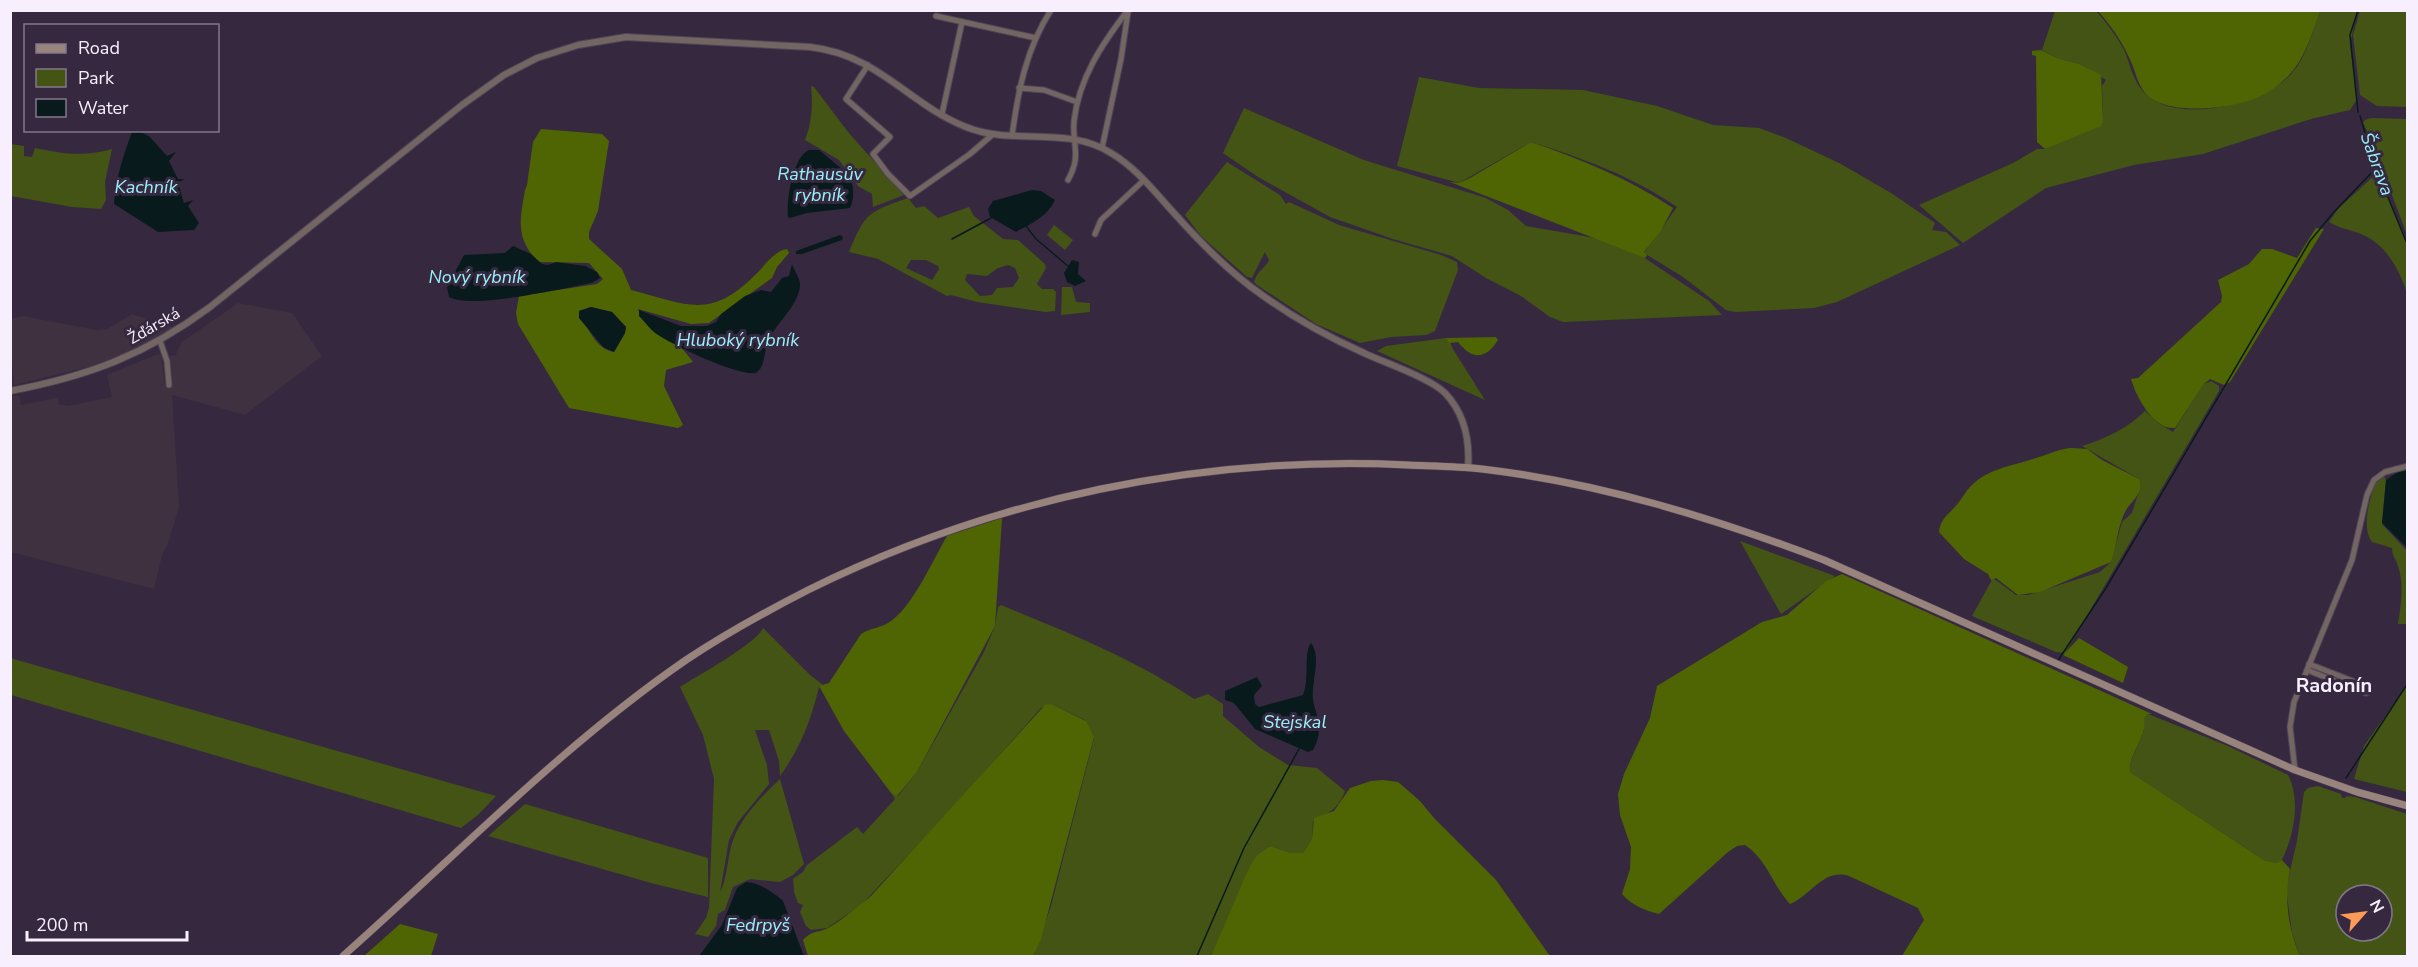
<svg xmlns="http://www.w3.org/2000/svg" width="2418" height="967" font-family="'Nunito Sans',sans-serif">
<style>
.industrial{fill:#3f313f}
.green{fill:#435415;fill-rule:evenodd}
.forest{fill:#4f6503;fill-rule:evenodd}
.water{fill:#091a1c}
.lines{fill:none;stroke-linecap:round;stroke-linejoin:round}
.stream{stroke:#091a1c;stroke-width:1.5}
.minor-casing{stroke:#51455a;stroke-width:7}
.tertiary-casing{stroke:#51455a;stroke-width:8}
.secondary-casing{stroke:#51455a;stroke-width:8}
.minor{stroke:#736562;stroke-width:5}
.tertiary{stroke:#736562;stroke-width:6}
.secondary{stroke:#99837d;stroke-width:7}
.labels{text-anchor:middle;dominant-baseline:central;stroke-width:6;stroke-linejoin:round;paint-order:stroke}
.street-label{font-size:16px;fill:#f7effe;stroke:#36293f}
.water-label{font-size:18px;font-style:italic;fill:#98f1fb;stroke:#36293f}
.quarter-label{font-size:20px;font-weight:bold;fill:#f7effe;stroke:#36293f}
</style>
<rect width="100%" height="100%" fill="#36293f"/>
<g class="industrial">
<polygon points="238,303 292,313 322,356 245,415 172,395 179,507 168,543 162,555 154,589 11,552 10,397 19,395 21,405 57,398 59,404 68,406 112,397 107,375 158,354 161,355 165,385 171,385 170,355 175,356 182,342"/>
<polygon points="132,314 175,328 171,333 105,363 14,385 11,354 10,319 23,316 96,330 107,329"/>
</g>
<g class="green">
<path d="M2055,11H2096C2106,22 2115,34 2123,48C2131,64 2132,83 2148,96C2180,124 2265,104 2292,73C2306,57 2313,31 2320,11H2357L2350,44L2357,99L2350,110L2311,119L2203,154L2134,165L2046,188L1963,243L1919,205L2013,163L2037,149H2045L2103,120L2102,86L2106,80L2079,64L2057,58L2042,50Z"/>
<polygon points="2360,11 2407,11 2407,107 2377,106 2360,95 2353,35"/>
<path d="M1419,77L1479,88L1583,90L1657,106L1713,125L1759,128L1786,138L1841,164L1891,193L1935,223L1932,230L1946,232L1960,245L1837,302L1814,308L1735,312L1726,310L1683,277L1644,253L1677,207C1632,176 1582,158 1531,142L1459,183L1397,166Z"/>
<path d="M811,86L814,87L848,132L904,195L873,207L872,194L858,186L839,160L805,140C812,122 813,105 811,86Z"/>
<polygon points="1244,108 1364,160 1486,198 1508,210 1526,226 1601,239 1640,255 1709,301 1722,315 1563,322 1550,317 1521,296 1486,278 1452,256 1393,239 1330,217 1258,177 1223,153"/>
<polygon points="2371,118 2407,119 2407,235 2372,141 2363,123 2365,120"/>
<path d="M10,144L24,146V156L32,157L35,148C64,154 83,157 112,149L105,182L106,200L101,209L72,207L11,196Z"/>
<path d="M1227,162L1280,195L1286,204L1289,202L1339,225L1441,255L1457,262L1458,270L1435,331L1426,335L1391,337L1360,343L1316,324L1257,285L1254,282C1258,269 1265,269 1269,260L1265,252L1252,278L1247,277L1201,236L1185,215Z"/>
<path d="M2378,172L2407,242V293C2399,269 2386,244 2361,234C2351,230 2338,228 2329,222L2338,209Z"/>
<path d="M908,198L916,208L924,206L938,218L969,207L974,216L1003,239L1018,240L1045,264L1046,268L1037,284L1042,289H1053L1056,292L1055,311L1046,312L977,302L951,295L947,296L878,259L849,252C865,214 867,212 908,198ZM911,260H926L938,266L939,269L932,280L906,268ZM1008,265L1015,268L1019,278L1013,287L997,288L992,295L980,296L965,280L967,274L987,276L998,268Z"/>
<polygon points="1054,225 1073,240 1065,250 1047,235"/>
<polygon points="1062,287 1072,287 1076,302 1090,303 1090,312 1061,315"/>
<polygon points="1446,338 1485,400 1377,351 1386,346"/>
<path d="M2211,381L2219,386V391L2065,653L2056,652L1972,616L1993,578L2016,595H2028L2100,572L2111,562L2122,522L2132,513L2139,491V479L2082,446C2105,439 2128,428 2145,411L2158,423L2173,432L2200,390L2204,384Z"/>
<path d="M2384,477L2386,480L2382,524L2407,551V624H2398C2401,606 2404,583 2398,566C2396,559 2392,556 2392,548L2372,542C2361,527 2370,501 2374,484Z"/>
<polygon points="1740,541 1835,576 1781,614"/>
<path d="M1001,605C1067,632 1135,659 1194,699L1208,694L1223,704V716L1259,747L1288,765L1317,768L1345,791C1339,808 1330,813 1313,821L1312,839L1303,853H1291L1270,846L1257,855L1211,956H1033L1051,906L1094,738L1085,720L1051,704L1041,708L950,811L860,906L827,928L811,930L806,926L800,912L803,905L798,903L794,892L793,879L803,872L807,865L857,827L863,834L895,799L892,794L898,796L917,772L984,652L995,626L998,607Z"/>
<path d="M763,628L810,675L823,685L819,687C811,720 800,749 780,776L779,761L769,730H755L767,765L769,784L738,822L729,840L720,892C727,879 727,862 731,847C737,821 761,797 780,779L804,864L793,875L780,882L750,879L733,887L725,910L718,914L716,926L708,937L695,934L706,918L709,908L714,779L703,735L680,687C697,676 756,644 763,628Z"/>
<polygon points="10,658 496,796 479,814 461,828 11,695"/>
<polygon points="2407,685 2407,792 2354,779 2364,746"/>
<path d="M2148,714L2228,746L2288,775C2301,800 2294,835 2282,860L2276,863L2264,860L2130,772C2128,753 2149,738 2143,718Z"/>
<path d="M2318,786L2341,794L2342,798H2345L2347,796L2355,797L2407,814V956H2300L2292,933L2286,888L2297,841L2304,792L2308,788ZM2346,895H2382V931H2346Z"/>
<polygon points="525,804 708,858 708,897 651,883 488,836"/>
</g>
<g class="forest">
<path d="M2098,11H2320C2313,32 2303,64 2285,79C2278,86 2267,93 2259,97C2232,109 2166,117 2145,93C2138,84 2136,74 2132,64C2124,44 2112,27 2098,11Z"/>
<polygon points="2041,50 2057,58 2079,64 2101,75 2103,120 2101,126 2045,149 2037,142 2036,56 2032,55 2032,51"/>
<path d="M541,129L602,134L609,141L598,211L589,232V239L622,269L631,290C692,306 712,321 762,268C768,260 778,250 787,249L789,253L777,267L772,278L709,323L691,324L638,309C645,330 663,335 680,347C685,351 689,357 693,362L666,370L664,386L683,425L678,428L569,408L518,324L516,313L519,296L597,284L603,279L589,263L538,262C515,237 520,220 525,190L527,185L533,142ZM591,307L612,312L626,327L625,333L614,352C595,349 587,326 579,311Z"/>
<path d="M1531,142C1581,159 1629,179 1673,208L1660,232L1644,252L1647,255L1645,258L1450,182L1459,183L1470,178Z"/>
<path d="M2316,228L2324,229L2230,382L2224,385L2210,379L2204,384L2175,428C2153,430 2136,396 2131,379L2138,378L2149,368L2221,302L2222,296L2218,280L2249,264L2262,249H2272L2297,258Z"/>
<path d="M1496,337L1498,340C1486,359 1473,361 1458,342L1450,343L1453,350L1446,338Z"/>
<path d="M2071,448L2087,449L2102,460L2139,479C2144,495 2131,500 2125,512C2117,528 2117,546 2111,562L2040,592L2018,595L1996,578L1991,580L1988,574L1964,559L1939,532C1940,518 1951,513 1959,502C1963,497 1966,491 1970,487C1989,467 2015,466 2039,457C2050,454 2058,449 2071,448Z"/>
<path d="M1002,518L995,626L917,772L897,796L892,794L844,731L819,686L829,683L861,634C870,628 882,628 891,621C913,606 934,558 947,536Z"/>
<path d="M1842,574L2152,714H2148L2144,718C2148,738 2128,753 2130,772L2264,860L2276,863L2282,860L2290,869C2284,898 2288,929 2300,956H1902L1924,920L1918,908L1849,876C1823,868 1811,896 1790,904C1773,886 1766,858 1745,845L1737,846L1728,852L1659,914C1644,910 1633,906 1622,894L1630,869L1631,847L1620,815L1618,794L1624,774L1650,718L1657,686L1762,622L1787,615L1826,581Z"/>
<polygon points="2079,638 2128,667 2123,683 2063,655"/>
<path d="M1051,704L1086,721L1094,737L1041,939L1033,956H808L803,940C814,929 816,934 828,928C844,919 857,907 871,896L1045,705Z"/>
<polygon points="1383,780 1398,782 1420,801 1434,818 1496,880 1550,956 1211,956 1249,868 1257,855 1270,846 1291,853 1303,853 1312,839 1314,818 1334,811 1350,788 1371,781"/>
<polygon points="400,924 438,934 431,956 364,956"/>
</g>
<g class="water">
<path d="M139,131L150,137L167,156L176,152L169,161L178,179H184L178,183L184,203L193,200L188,206L199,223L194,230L158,232L114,204C116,178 123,156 132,132Z"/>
<path d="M809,150H819L848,174C854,182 855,199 850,208L807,213L790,218L788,217C786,201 793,156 809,150Z"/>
<path d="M1032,190L1041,191L1055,200C1047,217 1032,223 1016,232L990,217L988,209L993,201Z"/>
<polygon points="840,235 843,237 842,240 802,254 796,254 796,251"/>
<path d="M513,246L531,254L542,264L548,265L556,262L585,266L597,272L600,278L592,283C563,288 471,310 449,297L447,287L464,255L505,253Z"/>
<polygon points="1072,260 1079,262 1078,274 1086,281 1075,286 1067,282 1064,273"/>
<path d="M792,264C794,271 801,279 800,286C798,306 778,321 769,339C763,350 767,365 756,373C737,376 672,345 655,333C649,328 644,321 639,316V310L681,326H707L716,322L721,314L745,296L761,290L771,292L782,278L789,276Z"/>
<polygon points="591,307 612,312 626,327 625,333 614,352 603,347 579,318 579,311"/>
<polygon points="2407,468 2407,548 2382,523 2386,480 2399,471"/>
<path d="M1311,643C1322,657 1311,682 1313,699C1314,709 1319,717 1319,727C1319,736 1317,743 1313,750L1308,752L1255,729L1234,703L1225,700V691L1257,677L1262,686L1254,695L1255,704L1259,707L1303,695C1310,679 1303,653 1311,643Z"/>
<path d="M746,882C758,882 774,893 783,901L804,956H699L722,925L737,888Z"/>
</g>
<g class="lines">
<g class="stream">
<polyline points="2358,112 2350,35 2358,10"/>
<polyline points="2360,116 2376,168 2408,246"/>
<polyline points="1026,226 1036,239 1068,266"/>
<polyline points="952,239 991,218"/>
<polyline points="2057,662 2106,588 2310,241 2333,213 2376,168"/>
<polyline points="2346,778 2408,683"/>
<polyline points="1197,956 1244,848 1299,749"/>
</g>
<g class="minor-casing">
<g id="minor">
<polyline points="936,16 1036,38"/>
<polyline points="868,65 846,99 890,137 873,154 888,174 910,196 970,154 992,135"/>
<polyline points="1019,88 1044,90 1077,102"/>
<polyline points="942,114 962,22"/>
<path d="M1012,136C1018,91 1026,49 1051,10"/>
<polyline points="1102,148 1121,59 1128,12"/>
<path d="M1068,180C1082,155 1072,146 1074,121C1079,78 1102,44 1128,10"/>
<polyline points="1095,234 1101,220 1144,180"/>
<polyline points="160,341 167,361 169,385"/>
<polyline points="2307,670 2366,693 2370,691 2368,687 2309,664"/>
<polyline points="2295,770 2290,727 2294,702 2352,560 2367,495 2374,480 2385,472 2408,466"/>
</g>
</g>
<g class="tertiary-casing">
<path id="tertiary" d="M10,391C89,376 145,355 210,307L462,105L504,75L537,58L578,45L626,37L810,47C879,55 908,104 966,127C1013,146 1066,125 1111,153C1135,167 1154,191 1173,212C1200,242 1228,271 1262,295C1294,318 1328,337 1364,353C1385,363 1430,378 1445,393C1465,414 1470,440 1468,468"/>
</g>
<g class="secondary-casing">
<path id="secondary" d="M343,956C456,856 561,746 686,660C725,634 767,611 808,590C994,498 1200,455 1408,465C1432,466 1458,466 1482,469C1601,483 1713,518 1824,560L2295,770L2357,792L2408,806"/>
</g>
<use href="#minor" class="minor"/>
<use href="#tertiary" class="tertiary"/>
<use href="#secondary" class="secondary"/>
</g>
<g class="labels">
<g class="street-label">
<text transform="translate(154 326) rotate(-30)">Žďárská</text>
</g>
<g class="water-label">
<text transform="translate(2377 164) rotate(70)">Šabrava</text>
<text x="820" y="174">Rathausův<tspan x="820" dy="21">rybník</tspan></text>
<text x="146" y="187">Kachník</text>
<text x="477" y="277">Nový rybník</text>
<text x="738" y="340">Hluboký rybník</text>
<text x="1295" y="722">Stejskal</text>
<text x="758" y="925">Fedrpyš</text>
</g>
<g class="quarter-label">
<text x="2334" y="685">Radonín</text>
</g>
</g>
<rect width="2418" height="967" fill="none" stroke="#f7effe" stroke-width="24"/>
<rect x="24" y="24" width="195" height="108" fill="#36293f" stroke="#83788b" stroke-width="1.5"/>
<rect x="36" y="44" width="30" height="9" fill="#99837d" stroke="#83788b" stroke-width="1.5"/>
<text x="78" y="54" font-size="18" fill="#f7effe">Road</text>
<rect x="36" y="69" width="30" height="18" fill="#435415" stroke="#83788b" stroke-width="1.5"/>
<text x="78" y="84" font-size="18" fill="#f7effe">Park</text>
<rect x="36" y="99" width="30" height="18" fill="#091a1c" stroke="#83788b" stroke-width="1.5"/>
<text x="78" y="114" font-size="18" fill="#f7effe">Water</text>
<g transform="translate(2364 913) rotate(62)"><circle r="28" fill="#36293f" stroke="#83788b" stroke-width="1.5"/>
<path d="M0-4.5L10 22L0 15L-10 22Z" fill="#fe9b58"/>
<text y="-9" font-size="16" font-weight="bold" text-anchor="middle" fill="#f7effe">N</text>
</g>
<path d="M27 931v9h160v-9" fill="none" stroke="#f7effe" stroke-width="3"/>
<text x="36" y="931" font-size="18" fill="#f7effe" stroke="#36293f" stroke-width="4.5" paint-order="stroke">200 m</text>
</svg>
